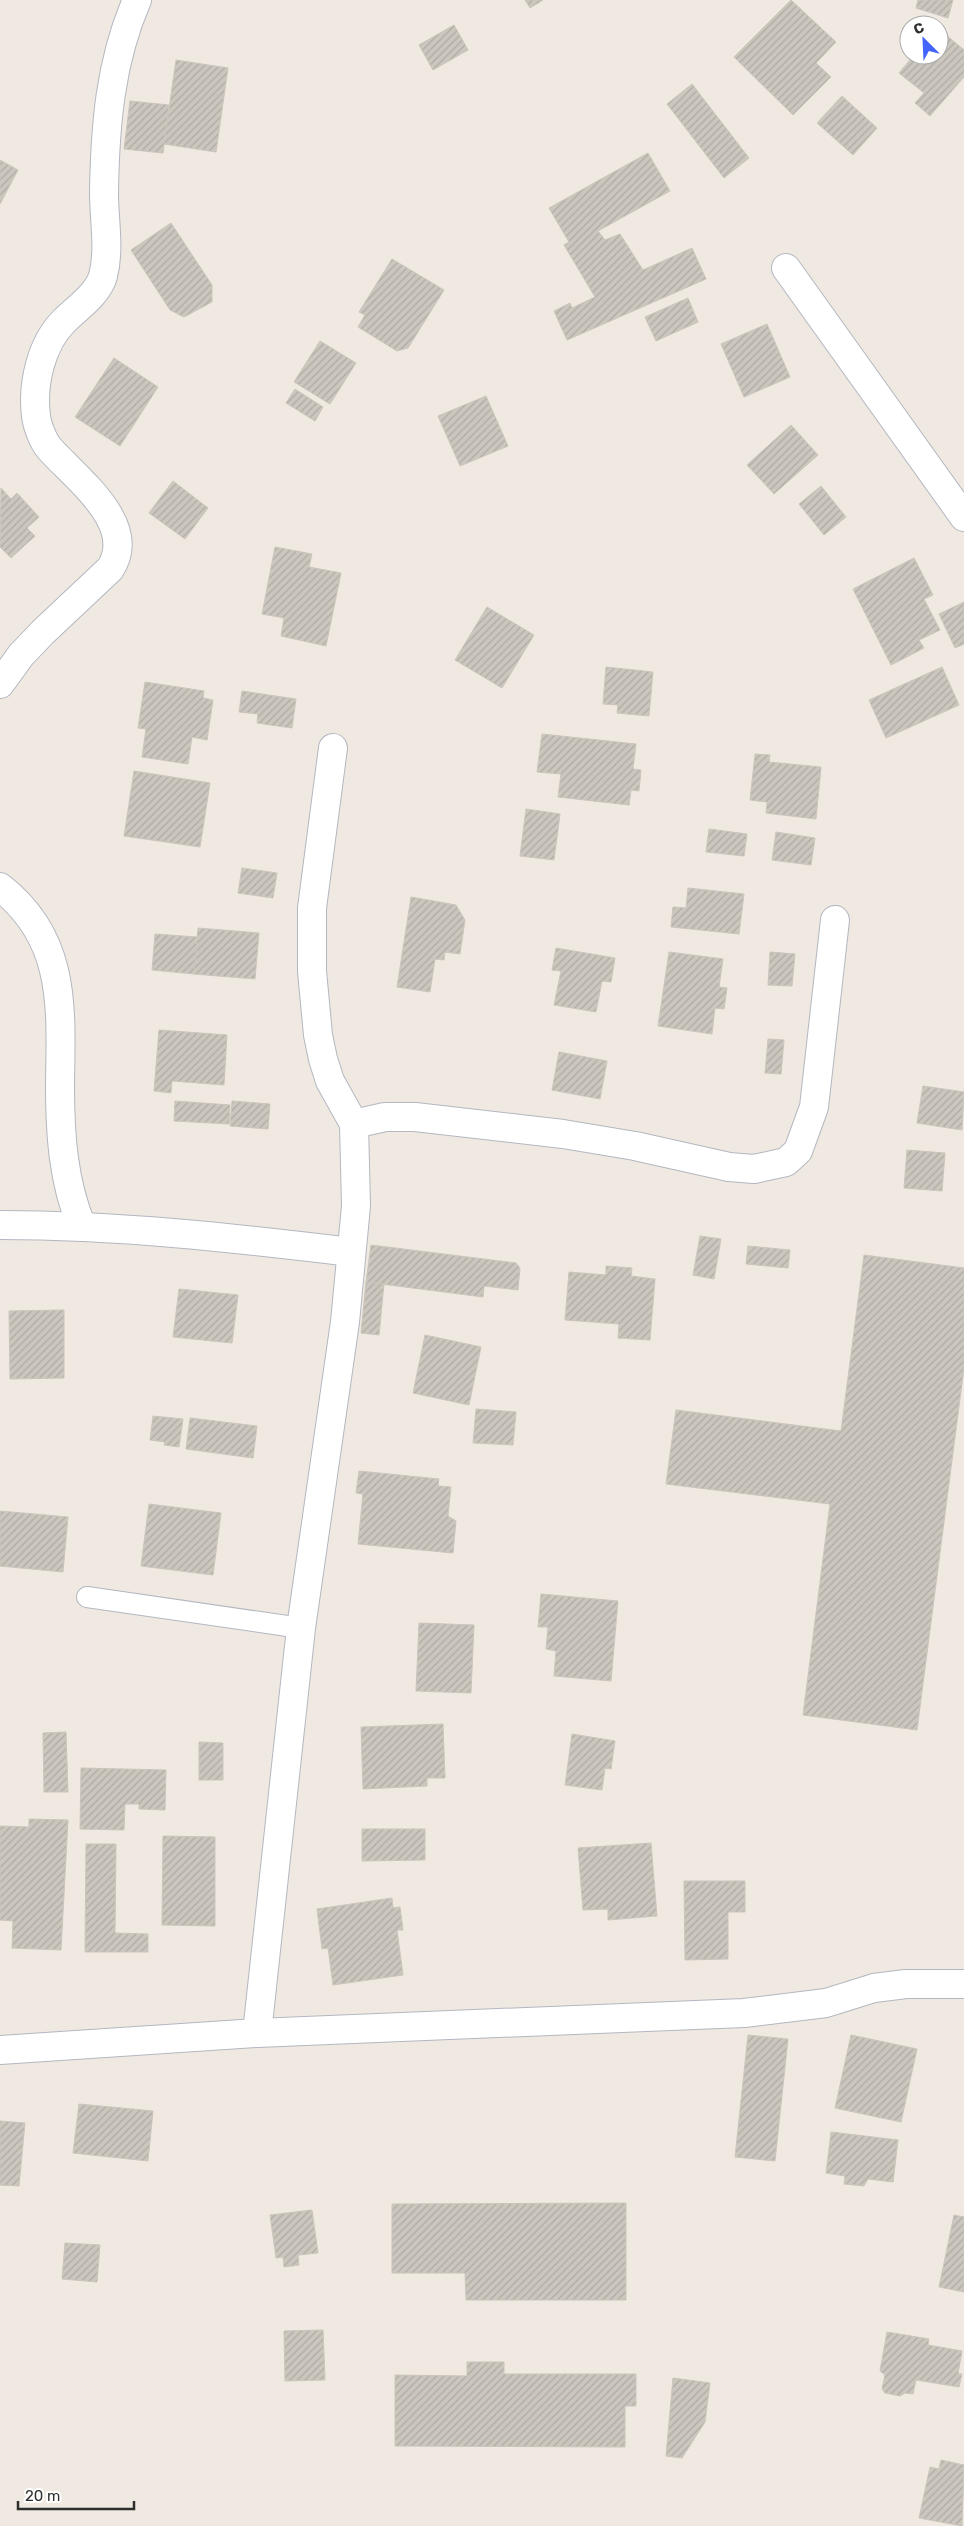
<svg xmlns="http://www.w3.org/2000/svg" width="964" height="2526" font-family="Rubik,sans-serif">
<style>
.building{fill:url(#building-hatch);stroke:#cbc5ba}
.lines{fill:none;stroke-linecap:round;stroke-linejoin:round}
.lane-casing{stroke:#b4b7c1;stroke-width:22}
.street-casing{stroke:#b4b7c1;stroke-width:30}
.lane{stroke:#fff;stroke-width:20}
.street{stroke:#fff;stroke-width:28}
</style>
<defs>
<pattern id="building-hatch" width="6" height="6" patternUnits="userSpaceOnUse" patternTransform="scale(1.25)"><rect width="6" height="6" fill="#cbc7bf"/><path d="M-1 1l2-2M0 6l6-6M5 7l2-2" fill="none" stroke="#afaba4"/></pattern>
</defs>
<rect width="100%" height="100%" fill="#efe9e1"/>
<g class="building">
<polygon points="525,0 543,0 530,8"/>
<polygon points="791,0 836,42 816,63 831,77 793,115 734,57"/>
<polygon points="918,0 953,0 948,18 916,8"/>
<polygon points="454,25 468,50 433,70 419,45"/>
<polygon points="939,29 964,50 964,77 930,116 915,103 924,93 899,73 914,55 939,55"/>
<polygon points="176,60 228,68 216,152 164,144"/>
<polygon points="692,84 749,158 724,178 667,104"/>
<polygon points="842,96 877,128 853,155 817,123"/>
<polygon points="130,101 169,105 163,153 124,149"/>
<polygon points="648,153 670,191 598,231 605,240 620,234 643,270 692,248 706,279 567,340 554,311 570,303 572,308 595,297 564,245 569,242 549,208"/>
<polygon points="0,160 18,170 0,204"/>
<polygon points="171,223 212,285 212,302 184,317 170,310 131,250"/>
<polygon points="392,259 444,290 408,348 397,351 358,327 365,315 359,312"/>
<polygon points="688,298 698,322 656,341 645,317"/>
<polygon points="767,324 790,377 744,397 721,344"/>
<polygon points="320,341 356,363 330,404 294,382"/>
<polygon points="114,358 158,387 120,446 75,417"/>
<polygon points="295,389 323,407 315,421 286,403"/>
<polygon points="486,396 508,446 460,466 438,416"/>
<polygon points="791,425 818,455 774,494 747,465"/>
<polygon points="173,481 208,508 185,539 149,513"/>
<polygon points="821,486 846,517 824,535 799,504"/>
<polygon points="1,488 11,499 17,493 39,517 27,528 35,536 11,558 0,547"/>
<polygon points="275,547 312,554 309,567 341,573 326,646 281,636 284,618 262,614"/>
<polygon points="914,558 933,595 924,599 940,630 919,640 924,648 891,665 853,589"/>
<polygon points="964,602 964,644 955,648 939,614"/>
<polygon points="487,607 534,635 502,688 455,660"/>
<polygon points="606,667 653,672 649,716 617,713 618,705 603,704"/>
<polygon points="942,667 959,705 886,738 869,700"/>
<polygon points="145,682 204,691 203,698 213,700 207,740 192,737 188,764 142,757 146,729 138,728"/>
<polygon points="242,691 296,699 292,728 257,723 258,714 239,712"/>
<polygon points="542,734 636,744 633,769 641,770 639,791 631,790 629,805 558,797 561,774 537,772"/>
<polygon points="755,754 770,755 769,762 821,767 816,819 766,813 767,802 750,800"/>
<polygon points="134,771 210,783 200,847 124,836"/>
<polygon points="526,809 560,814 554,860 520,856"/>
<polygon points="709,829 747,834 744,856 706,852"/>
<polygon points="776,832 815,838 811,865 772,860"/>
<polygon points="242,868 277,873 273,898 238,893"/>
<polygon points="688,888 744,894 739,934 671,927 673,907 686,908"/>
<polygon points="411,897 456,905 465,920 460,954 445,952 444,960 435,959 430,992 397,987"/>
<polygon points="198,928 259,933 255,979 194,974"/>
<polygon points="155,934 197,937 194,974 152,970"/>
<polygon points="556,948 615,958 611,982 602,981 596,1012 554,1005 561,971 552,970"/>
<polygon points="669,952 723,959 719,987 727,988 724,1009 715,1008 712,1034 658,1026"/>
<polygon points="770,952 795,954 792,986 768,985"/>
<polygon points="159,1030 227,1035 224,1085 172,1081 171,1093 154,1091"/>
<polygon points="768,1039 784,1040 781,1074 765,1073"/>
<polygon points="559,1052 607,1061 600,1099 552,1090"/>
<polygon points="923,1086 964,1092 962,1130 917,1123"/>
<polygon points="175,1101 230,1105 229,1124 174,1121"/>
<polygon points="232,1101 270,1104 268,1129 230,1126"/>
<polygon points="907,1150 945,1153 942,1191 904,1188"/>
<polygon points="700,1236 721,1239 714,1279 693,1275"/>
<polygon points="371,1245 516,1263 520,1268 518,1290 484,1286 483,1297 366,1282"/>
<polygon points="748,1246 790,1250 788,1268 746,1264"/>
<polygon points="864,1255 964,1268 964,1368 917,1730 803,1715 830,1504 666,1484 676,1410 841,1431"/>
<polygon points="606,1266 632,1268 631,1276 655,1279 650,1340 618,1338 619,1324 565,1320 569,1272 606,1275"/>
<polygon points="366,1282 384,1284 379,1335 361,1333"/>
<polygon points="179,1289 238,1295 232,1343 173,1337"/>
<polygon points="64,1310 64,1378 10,1379 9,1311"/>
<polygon points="425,1335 481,1347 469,1405 413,1393"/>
<polygon points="476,1409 516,1412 513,1445 473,1443"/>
<polygon points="153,1416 183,1419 179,1447 164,1445 165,1442 150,1440"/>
<polygon points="190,1418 257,1426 253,1458 186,1449"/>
<polygon points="359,1471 439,1479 438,1486 451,1487 448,1516 456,1521 453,1553 358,1544 363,1494 356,1493"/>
<polygon points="149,1504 221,1513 213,1575 141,1566"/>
<polygon points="0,1511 68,1517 63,1572 0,1566"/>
<polygon points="541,1594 618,1601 611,1681 554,1676 556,1651 546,1649 548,1627 538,1627"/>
<polygon points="419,1623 474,1625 471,1693 416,1691"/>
<polygon points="443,1724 445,1778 427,1778 427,1786 363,1789 361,1727"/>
<polygon points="66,1732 68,1792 44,1792 43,1733"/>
<polygon points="572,1734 615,1741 611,1769 605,1768 602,1790 565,1785"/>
<polygon points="199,1742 223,1743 223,1780 199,1780"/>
<polygon points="81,1768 166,1770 165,1810 139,1809 139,1804 125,1804 124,1830 80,1829"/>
<polygon points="29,1819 68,1820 61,1950 12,1948 13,1921 0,1920 0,1826 29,1827"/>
<polygon points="362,1829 425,1829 425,1860 362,1861"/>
<polygon points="163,1836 215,1837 215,1926 162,1925"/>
<polygon points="651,1843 657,1916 608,1920 608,1909 583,1910 578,1848"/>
<polygon points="86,1844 116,1844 115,1933 148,1934 148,1952 85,1952"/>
<polygon points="684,1881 745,1881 745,1912 728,1912 728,1959 685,1960"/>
<polygon points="392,1898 393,1908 400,1907 403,1930 397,1930 403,1975 333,1985 328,1948 322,1949 317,1909"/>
<polygon points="748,2035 788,2039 775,2161 735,2157"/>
<polygon points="851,2035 917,2049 901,2122 835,2108"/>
<polygon points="79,2104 153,2111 148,2161 73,2153"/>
<polygon points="0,2121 25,2123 19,2186 0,2185"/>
<polygon points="831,2132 898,2140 893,2182 868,2179 864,2186 844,2184 845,2176 826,2173"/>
<polygon points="626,2203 626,2300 466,2300 465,2273 392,2273 392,2204"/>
<polygon points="312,2210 318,2253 298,2255 299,2265 284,2267 283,2257 276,2258 270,2215"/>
<polygon points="954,2215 964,2217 964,2292 939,2287"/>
<polygon points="65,2243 100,2245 97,2282 62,2279"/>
<polygon points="323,2330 325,2380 285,2381 284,2331"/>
<polygon points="887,2332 929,2339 928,2345 962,2351 958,2374 962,2374 959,2387 916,2380 913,2394 905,2393 900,2396 885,2393 882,2389 885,2375 880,2371"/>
<polygon points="467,2362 504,2362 504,2374 636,2374 636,2406 625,2406 625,2447 395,2446 395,2375 467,2376"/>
<polygon points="673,2378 710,2383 705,2422 682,2458 666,2456"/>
<polygon points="941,2460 964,2465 962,2526 919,2518 930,2467 939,2469"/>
</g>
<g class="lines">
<g class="lane-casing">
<polyline id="lane" points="87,1597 301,1628"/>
</g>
<g class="street-casing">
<g id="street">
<polyline points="786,268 964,517"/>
<path d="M0,684L21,655L43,632L110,569C140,524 74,477 49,448C43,441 37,425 36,416C32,384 41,344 64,321C77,308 98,294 103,276C110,249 104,220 104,193C105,126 110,62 137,0"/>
<path d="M0,887C67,939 61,1009 60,1085C60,1134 63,1182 82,1227"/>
<polyline points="354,1124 385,1117 415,1117 563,1134 635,1146 729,1167 754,1169 786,1162 798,1151 814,1107 835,920"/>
<path d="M0,1225C118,1225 234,1238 351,1252"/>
<polyline points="257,2033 301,1628 345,1322 356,1206 354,1124 330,1081 323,1059 318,1035 312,971 312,908 333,748"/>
<polyline points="0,2050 257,2033 744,2013 826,2003 874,1988 906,1984 964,1984"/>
</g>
</g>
<use href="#lane" class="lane"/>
<use href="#street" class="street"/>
</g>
<g transform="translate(924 40) rotate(336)"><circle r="24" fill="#ffffff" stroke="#ababab"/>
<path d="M0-4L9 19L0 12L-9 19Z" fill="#4264fb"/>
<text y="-8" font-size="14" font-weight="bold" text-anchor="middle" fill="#2e2e2e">С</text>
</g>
<path d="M18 2501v8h116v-8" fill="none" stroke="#2e2e2e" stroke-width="2.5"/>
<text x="25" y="2501" font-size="15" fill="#2e2e2e" stroke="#ffffff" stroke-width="4" paint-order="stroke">20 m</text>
</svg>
